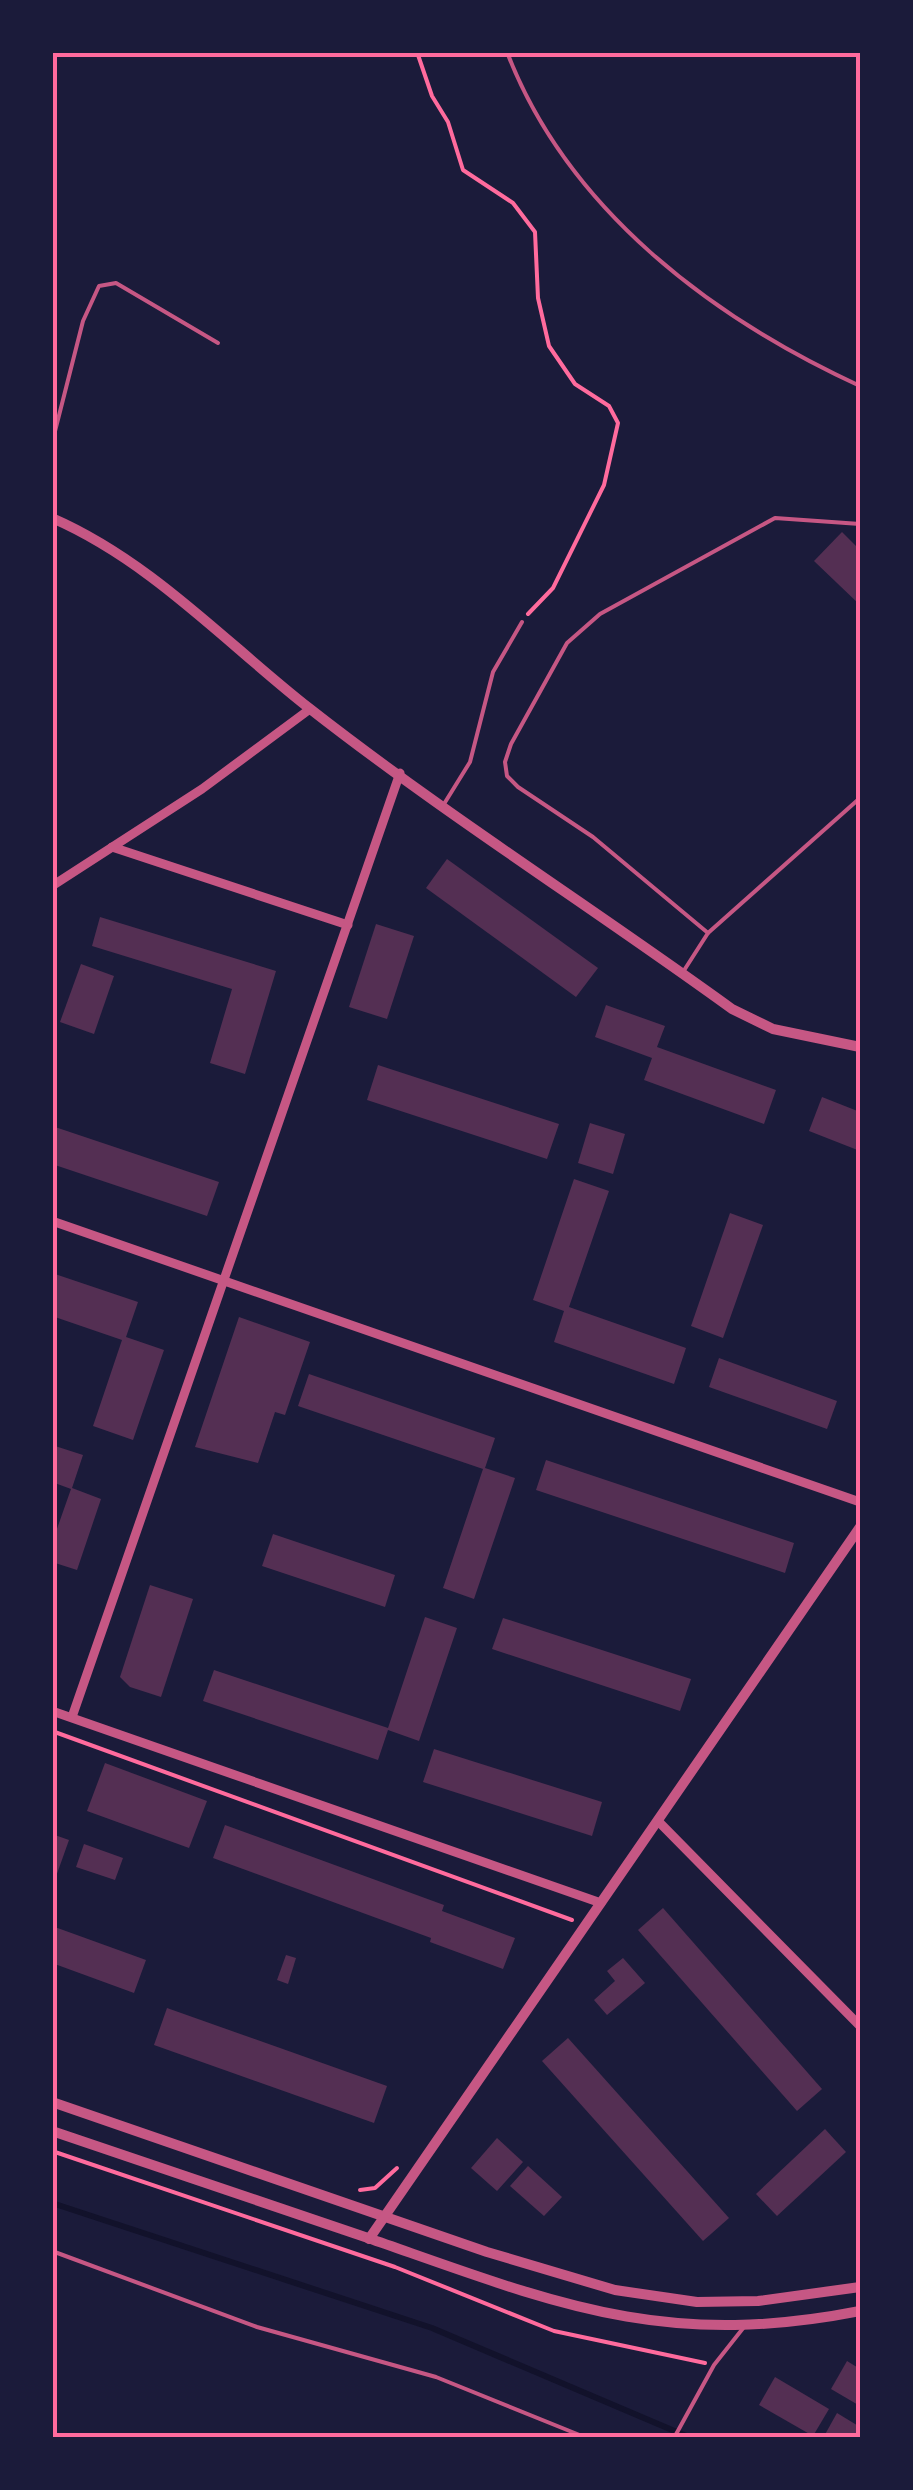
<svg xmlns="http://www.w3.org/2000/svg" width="913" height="2490" font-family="'Open Sans',sans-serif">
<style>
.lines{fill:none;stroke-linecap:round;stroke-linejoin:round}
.stream{stroke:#12122b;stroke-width:6}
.building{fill:#542f53}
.path{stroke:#ff6b9d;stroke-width:4}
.service{stroke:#c65784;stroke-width:4}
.minor{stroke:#c65784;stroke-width:9}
.tertiary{stroke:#c65784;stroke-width:10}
.neatline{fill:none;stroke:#ff6b9d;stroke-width:4}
</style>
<rect width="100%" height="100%" fill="#1b1b3a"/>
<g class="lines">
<polyline class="stream" points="52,2203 432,2328 691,2438"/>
</g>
<g class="building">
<polygon points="842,532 860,550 860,605 814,561"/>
<polygon points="447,859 598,968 576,997 426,888"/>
<polygon points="100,917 276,971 245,1074 210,1063 232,989 92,946"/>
<polygon points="376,924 414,936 387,1019 349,1007"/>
<polygon points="81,964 114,976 94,1034 60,1022"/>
<polygon points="606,1005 665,1026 657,1047 776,1090 764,1124 644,1080 652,1058 595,1037"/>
<polygon points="378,1065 559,1124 547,1159 367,1100"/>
<polygon points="822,1097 860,1112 860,1151 809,1131"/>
<polygon points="590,1123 625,1134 613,1174 578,1163"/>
<polygon points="52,1126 219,1182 207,1216 52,1164"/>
<polygon points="574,1179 609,1191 569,1307 686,1348 674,1384 554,1342 564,1311 533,1300"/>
<polygon points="730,1213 763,1225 723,1338 691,1326"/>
<polygon points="52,1273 138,1302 126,1337 164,1350 133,1440 93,1426 122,1340 52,1316"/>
<polygon points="239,1317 310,1342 285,1415 275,1412 258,1463 195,1447"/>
<polygon points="719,1358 837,1401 827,1429 709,1387"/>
<polygon points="309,1374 495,1438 485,1468 515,1478 474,1599 443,1588 483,1469 298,1406"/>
<polygon points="52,1445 83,1455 72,1488 101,1499 77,1570 52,1562 52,1543 71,1489 52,1482"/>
<polygon points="546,1460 794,1543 785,1573 536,1490"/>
<polygon points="273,1534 395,1575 385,1607 262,1566"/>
<polygon points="150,1585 193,1599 161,1697 130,1687 120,1677"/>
<polygon points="425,1617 457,1628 419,1741 388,1730 378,1760 203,1701 214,1670 388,1728"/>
<polygon points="503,1618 691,1679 680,1711 492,1649"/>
<polygon points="434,1749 602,1802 592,1836 423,1782"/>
<polygon points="105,1763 207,1801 189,1848 87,1811"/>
<polygon points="225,1825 444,1905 442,1911 515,1938 503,1969 430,1942 431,1938 213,1858"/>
<polygon points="52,1834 69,1840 53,1885 52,1885"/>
<polygon points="84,1844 123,1858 115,1880 76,1867"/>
<polygon points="663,1908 822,2089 797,2111 638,1930"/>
<polygon points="52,1926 146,1960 134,1993 52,1963"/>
<polygon points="286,1955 296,1958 288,1984 277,1980"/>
<polygon points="623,1958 645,1983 607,2015 594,2000 615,1981 607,1971"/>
<polygon points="167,2008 387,2086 374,2123 154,2045"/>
<polygon points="568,2038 729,2218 703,2241 542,2061"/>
<polygon points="825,2129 846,2152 777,2216 756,2194"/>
<polygon points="497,2138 523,2162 497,2191 471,2168"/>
<polygon points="528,2166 562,2197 544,2216 510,2186"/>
<polygon points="847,2361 860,2369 860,2406 831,2389"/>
<polygon points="775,2377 829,2409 813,2436 759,2405"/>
<polygon points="837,2413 860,2427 860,2438 823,2438"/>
</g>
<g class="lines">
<g class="path">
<polyline points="417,52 432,96 448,122 463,170 513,203 535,232 538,298 549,346 575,384 609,406 618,423 604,485 553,588 528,614"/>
<polyline points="52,1731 572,1920"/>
<polyline points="52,2151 395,2267 554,2331 705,2363"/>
<polyline points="360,2190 375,2188 397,2168"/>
</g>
<g class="service">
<path d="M507,52C567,209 712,318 860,386"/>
<polyline points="52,443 83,321 99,286 116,283 218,343"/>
<polyline points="444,804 470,762 493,672 522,622"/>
<polyline points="708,933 593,837 518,787 507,776 505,762 511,744 567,643 600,614 775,518 860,524"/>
<polyline points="683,972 708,933 860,798"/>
<polyline points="52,2251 257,2327 436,2377 587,2438"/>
<polyline points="674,2438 714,2365 744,2327"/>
</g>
<g class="minor">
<polyline points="112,847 348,925"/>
<polyline points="52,886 202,789 310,709"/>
<polyline points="52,1221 860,1502"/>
<polyline points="52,1711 601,1903"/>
<polyline points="72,1717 400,773"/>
<polyline points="658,1821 860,2026"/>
</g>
<g class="tertiary">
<path d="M52,518C151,561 226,643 309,708C443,813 593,908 732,1009L773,1029L860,1047"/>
<polyline points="52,2102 487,2252 615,2290 697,2302 758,2301 860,2287"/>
<path d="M52,2131C158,2166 263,2202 368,2238C552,2302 661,2350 860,2311"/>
<polyline points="369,2239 860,1527"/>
</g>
</g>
<rect width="913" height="2490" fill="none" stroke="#1b1b3a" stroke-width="110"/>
<rect x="55" y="55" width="803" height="2380" class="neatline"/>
</svg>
